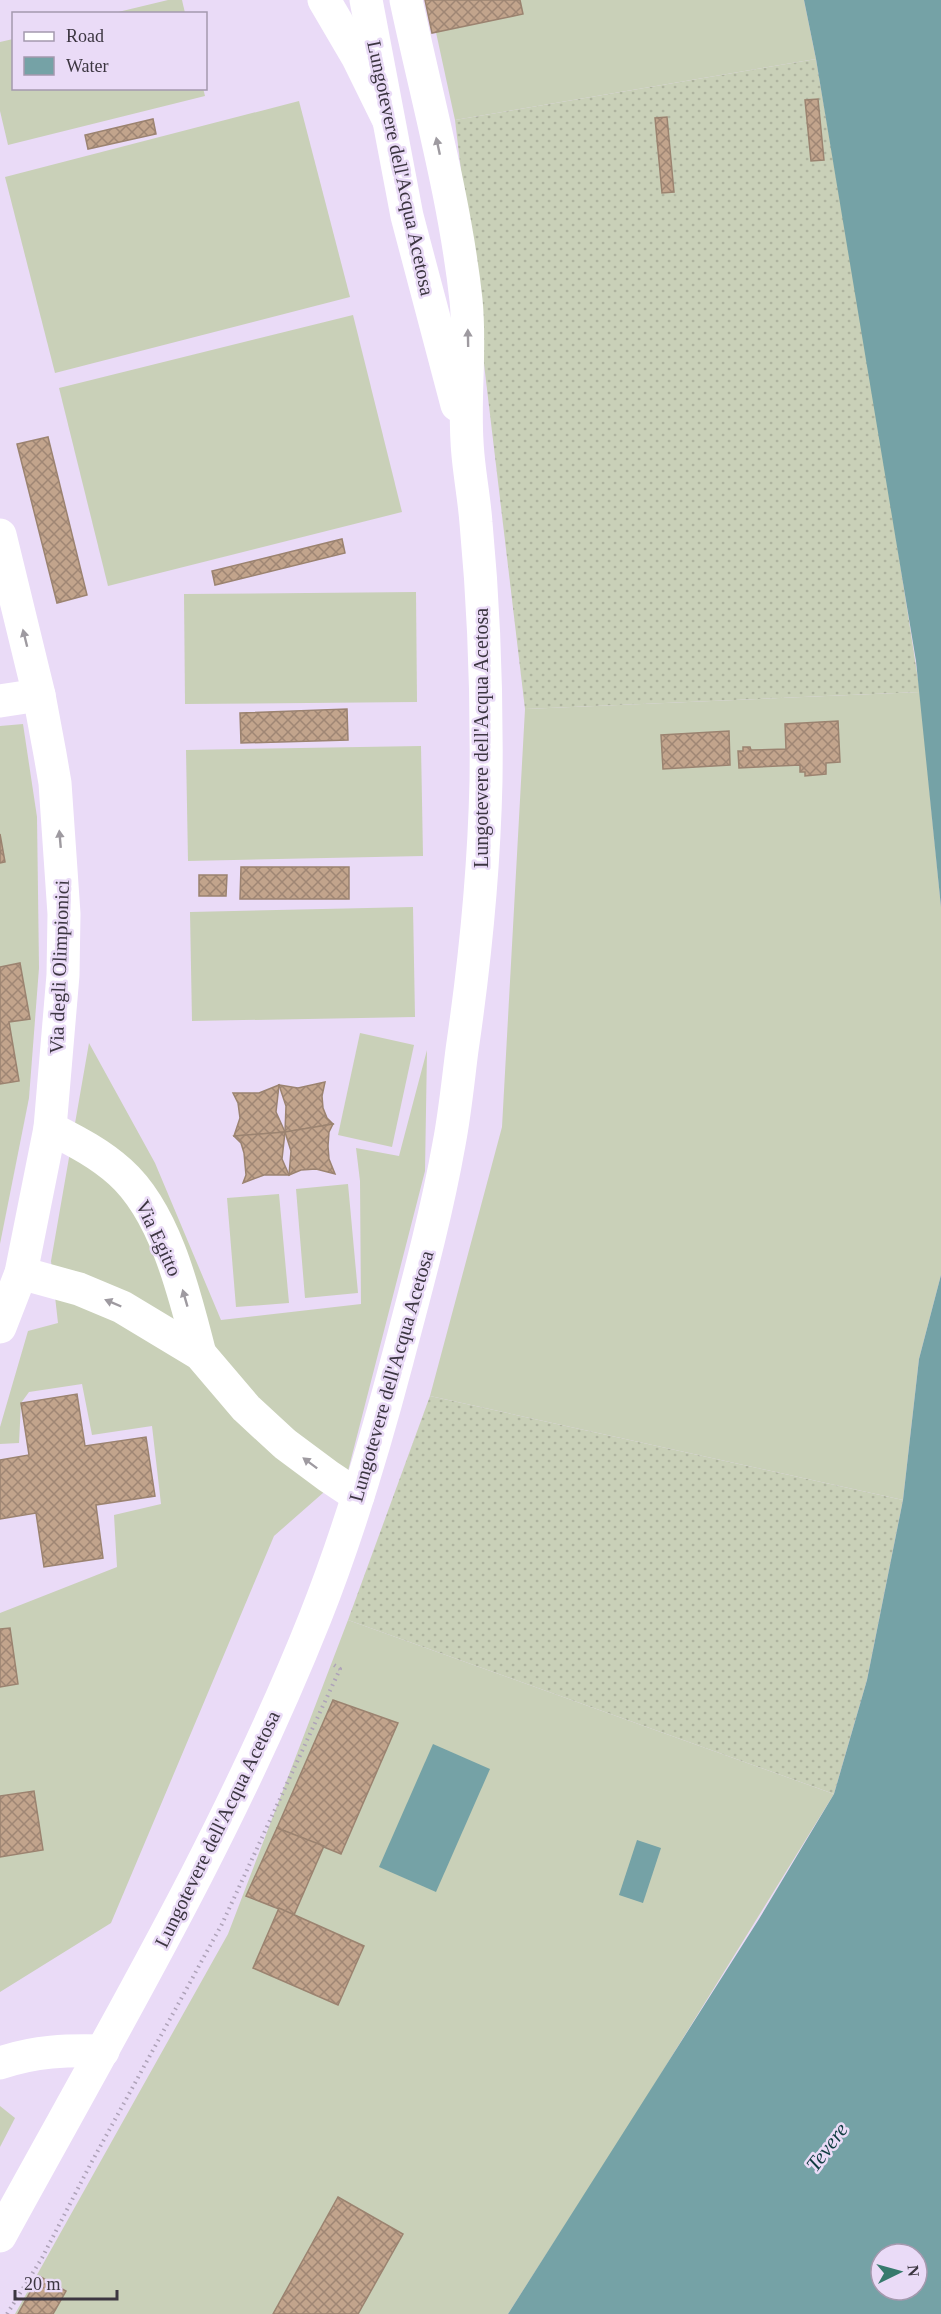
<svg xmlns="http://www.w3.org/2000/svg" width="941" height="2314" font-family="Georgia,serif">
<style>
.grass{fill:url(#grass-dots)}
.garden{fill:#c9d0b8}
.water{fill:#75a2a6;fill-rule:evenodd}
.building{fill:url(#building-cross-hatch);stroke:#9b8370;stroke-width:1.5}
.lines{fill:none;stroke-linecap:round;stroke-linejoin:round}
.path{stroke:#aea2b8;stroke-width:4;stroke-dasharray:1.5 4.5;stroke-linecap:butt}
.minor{stroke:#fff;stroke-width:33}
.secondary{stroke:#fff;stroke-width:33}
.primary{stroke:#fff;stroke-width:33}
.oneway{fill:#9e9aa0}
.labels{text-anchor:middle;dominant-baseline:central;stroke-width:5;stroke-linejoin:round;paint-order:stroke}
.street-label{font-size:20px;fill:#3c3641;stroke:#eadbf7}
.water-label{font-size:21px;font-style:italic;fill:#103c40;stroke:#eadbf7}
</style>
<defs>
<pattern id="grass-dots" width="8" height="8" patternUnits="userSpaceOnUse" patternTransform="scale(1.5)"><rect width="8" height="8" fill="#c9d0b8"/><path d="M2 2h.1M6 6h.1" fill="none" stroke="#aeb39f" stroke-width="1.8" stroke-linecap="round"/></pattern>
<pattern id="building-cross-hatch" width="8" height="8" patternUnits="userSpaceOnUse" patternTransform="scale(1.5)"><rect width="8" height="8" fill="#c2a48c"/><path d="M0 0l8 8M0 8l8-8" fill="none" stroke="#9f8674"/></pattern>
</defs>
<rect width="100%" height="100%" fill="#eadbf7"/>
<g class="grass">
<polygon points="816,59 877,415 920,692 525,709 455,120"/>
<polygon points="430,1396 903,1500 867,1680 834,1794 348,1620"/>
</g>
<g class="garden">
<polygon points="168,0 182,0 185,13 114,13"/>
<polygon points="429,0 804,0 816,59 455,120"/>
<polygon points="13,39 14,88 203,88 205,96 8,145 0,111 0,42"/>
<polygon points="299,101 350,297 55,373 5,177"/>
<polygon points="353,315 402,512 108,586 59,388"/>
<polygon points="416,592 417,702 185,704 184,594"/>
<polygon points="920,692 941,907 941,1275 919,1359 903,1500 430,1396 502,1127 525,709"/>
<polygon points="23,724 37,817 39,968 29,1098 0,1244 0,726"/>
<polygon points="421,746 423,856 188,861 186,750"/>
<polygon points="413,907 415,1017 192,1021 190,912"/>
<polygon points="360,1033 414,1045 392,1147 338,1135"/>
<polygon points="89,1043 155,1163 221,1320 361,1304 360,1181 356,1148 399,1156 427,1050 425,1171 348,1471 274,1536 111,1923 0,1992 0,1613 117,1567 114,1515 161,1504 152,1426 92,1435 82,1384 29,1392 21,1403 19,1443 0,1444 0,1427 28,1331 58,1323 51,1261"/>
<polygon points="348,1184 358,1293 305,1298 296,1189"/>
<polygon points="279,1194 289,1303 236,1307 227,1198"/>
<polygon points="348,1620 834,1794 633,2119 508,2314 15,2314 228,1934"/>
<polygon points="0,2106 15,2118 0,2147"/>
</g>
<g class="water">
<polygon points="804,0 941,0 941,907 916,661 816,59"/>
<path d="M941,1275V2314H508L759,1919L834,1794L867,1680L903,1500L919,1359ZM881,2254H917V2290H881Z"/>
<polygon points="433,1744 490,1769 436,1892 379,1867"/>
<polygon points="637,1840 661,1848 643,1903 619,1895"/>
</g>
<g class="building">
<polygon points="425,0 520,0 523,14 432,33"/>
<polygon points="818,99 824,160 811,161 805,100"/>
<polygon points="667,117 674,192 662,193 655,118"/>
<polygon points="153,119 156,134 88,149 85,135"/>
<polygon points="48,437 87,595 57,603 17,444"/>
<polygon points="342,539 345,553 215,585 212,571"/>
<polygon points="347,709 348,740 241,743 240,713"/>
<polygon points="838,721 840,762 826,763 826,774 805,776 805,772 800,772 800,765 739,768 738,751 743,751 743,747 750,747 751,750 786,749 785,724"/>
<polygon points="729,731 730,765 663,769 661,735"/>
<polygon points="0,834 5,862 0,863"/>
<polygon points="241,867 349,867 349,899 240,899"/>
<polygon points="199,875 227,875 226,896 199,896"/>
<polygon points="20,963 30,1019 9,1022 19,1081 0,1084 0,967"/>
<polygon points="325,1082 322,1096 323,1108 327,1118 333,1124 285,1132 286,1106 279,1085 298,1088"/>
<polygon points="279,1085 276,1112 285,1132 234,1136 240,1118 238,1103 233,1093 259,1093"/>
<polygon points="333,1124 329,1132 328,1146 329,1159 335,1174 316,1169 301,1170 289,1175 291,1151 285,1132"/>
<polygon points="285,1132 282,1159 289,1175 264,1175 243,1183 246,1175 244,1153 241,1143 234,1136"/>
<polygon points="77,1394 85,1446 146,1437 155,1496 96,1505 103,1558 44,1567 36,1513 0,1519 0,1460 29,1455 21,1403"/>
<polygon points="10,1628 18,1684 0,1687 0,1629"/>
<polygon points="333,1700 398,1723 341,1854 277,1828"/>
<polygon points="34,1791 43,1850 0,1857 0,1796"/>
<polygon points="277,1828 324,1846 294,1915 246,1896"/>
<polygon points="279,1908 364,1946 338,2005 253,1968"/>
<polygon points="338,2197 403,2234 358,2314 273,2314"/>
<polygon points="39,2276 66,2291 53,2314 18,2314"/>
</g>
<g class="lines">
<polyline class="path" points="7,2314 42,2258 89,2167 222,1924 340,1669 331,1663"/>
<g class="minor">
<polyline points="0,535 39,695 50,754 55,783 64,914 63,975 50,1128 21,1273 0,1327"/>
<polyline points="0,701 39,695"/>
<path d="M50,1128C75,1141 99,1153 120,1172C166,1213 185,1296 200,1354"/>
<polyline points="21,1273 79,1289 122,1307 200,1354 246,1408 285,1444 328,1476 358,1496"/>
<path d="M0,2063C35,2051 67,2050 103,2051"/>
</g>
<g class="secondary">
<polyline points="366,0 407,216 457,405"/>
<path d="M0,2236C111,2033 229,1834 315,1618C348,1535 374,1448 397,1361C416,1289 436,1217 449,1144C455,1113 458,1081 462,1050C475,961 484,872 486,781C487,695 484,608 476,523C474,495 468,468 467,441C464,394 471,347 466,300C455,199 427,99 406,0"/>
</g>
<polyline class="primary" points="324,0 358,58 388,119"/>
</g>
<defs><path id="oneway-solid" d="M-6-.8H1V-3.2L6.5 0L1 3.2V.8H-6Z" transform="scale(1.5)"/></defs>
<g class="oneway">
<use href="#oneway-solid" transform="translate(438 146) rotate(-102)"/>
<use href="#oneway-solid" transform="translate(468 338) rotate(-91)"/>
<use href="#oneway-solid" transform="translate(25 638) rotate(-104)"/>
<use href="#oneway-solid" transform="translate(60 839) rotate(-95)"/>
<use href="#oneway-solid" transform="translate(185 1298) rotate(-106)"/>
<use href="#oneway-solid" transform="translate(113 1303) rotate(-157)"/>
<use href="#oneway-solid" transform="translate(310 1463) rotate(-143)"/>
</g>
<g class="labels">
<g class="street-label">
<text transform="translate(401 168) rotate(78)">Lungotevere dell'Acqua Acetosa</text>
<text transform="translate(481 738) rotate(-90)">Lungotevere dell'Acqua Acetosa</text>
<text transform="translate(59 967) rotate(-88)">Via degli Olimpionici</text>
<text transform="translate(159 1238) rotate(65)">Via Egitto</text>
<text transform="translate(391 1376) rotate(-74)">Lungotevere dell'Acqua Acetosa</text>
<text transform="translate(217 1829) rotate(-64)">Lungotevere dell'Acqua Acetosa</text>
</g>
<g class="water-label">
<text transform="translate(827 2147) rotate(-53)">Tevere</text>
</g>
</g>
<rect x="12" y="12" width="195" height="78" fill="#eadbf7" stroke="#a499ae" stroke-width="1.5"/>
<rect x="24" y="32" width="30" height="9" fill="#ffffff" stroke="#a499ae" stroke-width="1.5"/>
<text x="66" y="42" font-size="18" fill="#3c3641">Road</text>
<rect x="24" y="57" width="30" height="18" fill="#75a2a6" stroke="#a499ae" stroke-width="1.5"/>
<text x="66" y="72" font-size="18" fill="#3c3641">Water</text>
<g transform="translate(899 2272) rotate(85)"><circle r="28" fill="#eadbf7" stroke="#a499ae" stroke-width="1.5"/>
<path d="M0-4.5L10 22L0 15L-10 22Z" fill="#377a6d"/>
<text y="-9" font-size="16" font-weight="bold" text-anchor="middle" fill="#3c3641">N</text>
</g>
<path d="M15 2290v9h102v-9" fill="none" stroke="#3c3641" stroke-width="3"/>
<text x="24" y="2290" font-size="18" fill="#3c3641" stroke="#eadbf7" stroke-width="4.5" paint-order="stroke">20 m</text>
</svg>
